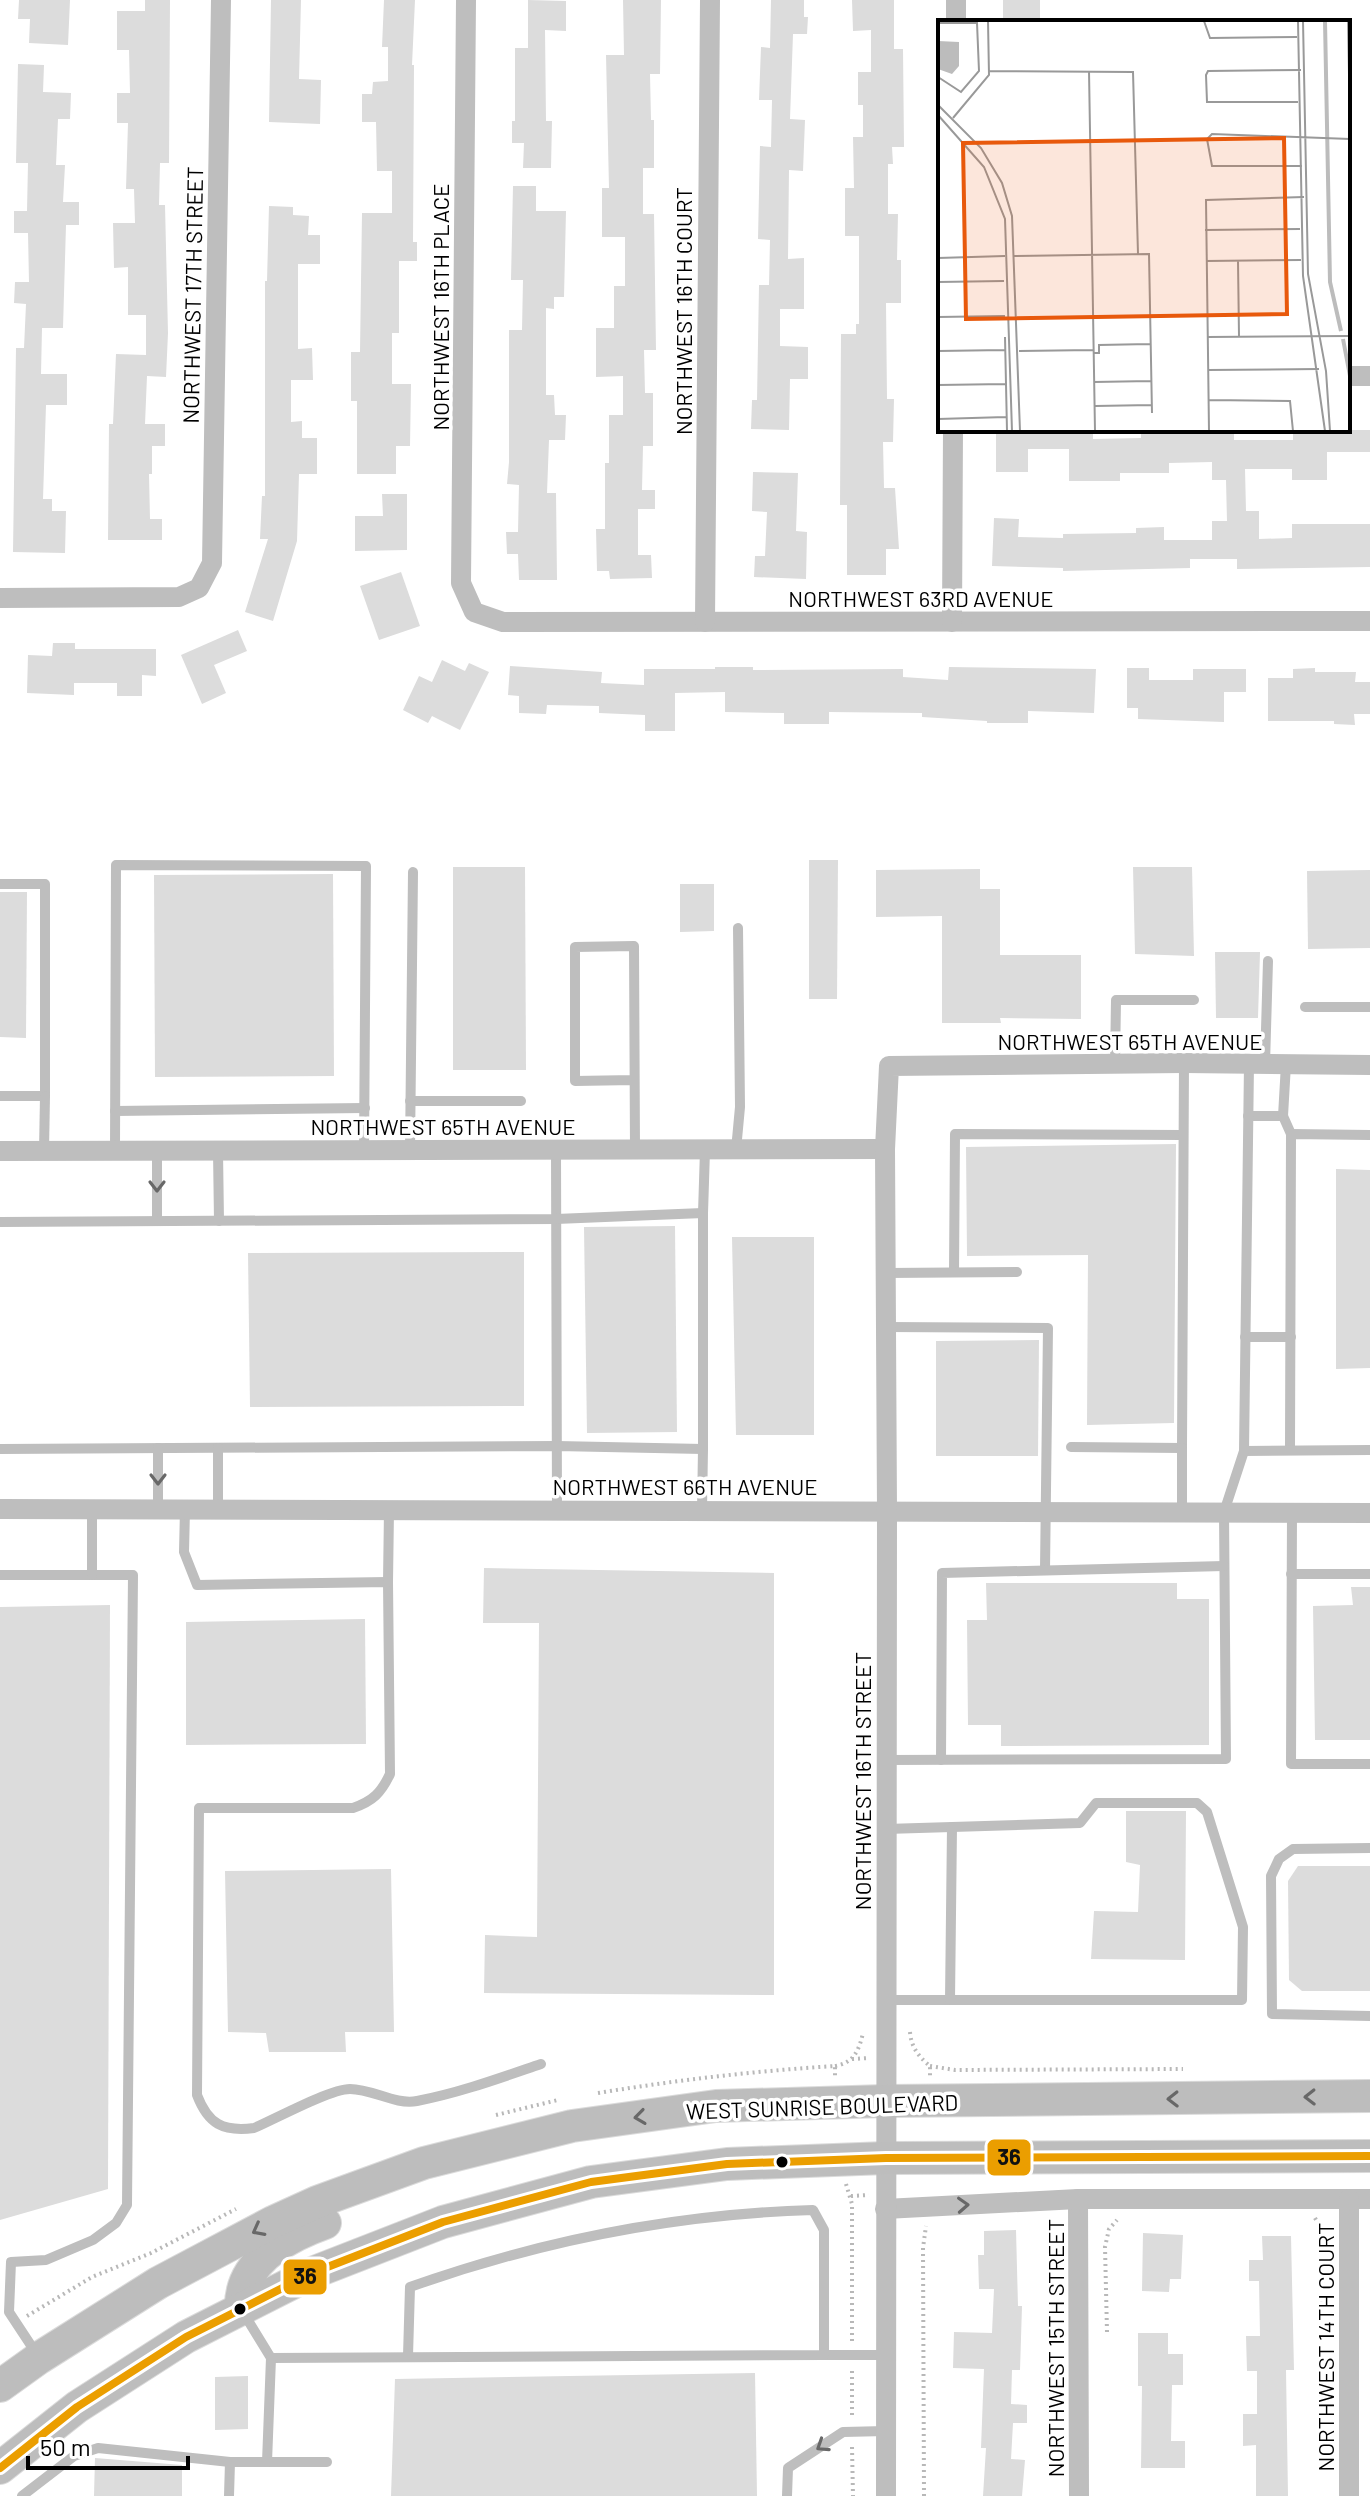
<svg xmlns="http://www.w3.org/2000/svg" width="1370" height="2496" font-family="Barlow,sans-serif">
<style>
.building{fill:#dcdcdc}
.lines{fill:none;stroke-linecap:round;stroke-linejoin:round}
.trunk-casing{stroke:#dbdbdb;stroke-width:34}
.path{stroke:#b8b8b8;stroke-width:4;stroke-dasharray:2 4;stroke-linecap:butt}
.service{stroke:#bebebe;stroke-width:10}
.minor{stroke:#bebebe;stroke-width:20}
.trunk{stroke:#bdbdbd;stroke-width:32}
.bus-1-casing{stroke:#fff;stroke-width:14}
.bus-1{stroke:#eb9e00;stroke-width:8}
.oneway{stroke:#686868}
.bus-dot{fill:#000;stroke:#fff;stroke-width:3}
.labels{text-anchor:middle;dominant-baseline:central;stroke-width:7;stroke-linejoin:round;paint-order:stroke}
.street-label{font-size:22px;fill:#000;stroke:#fff}
.inset-river{fill:none;stroke:#bcbcbc;stroke-width:4}
.inset-road{fill:none;stroke:#999;stroke-width:2}
.view{fill:#e8590c;fill-opacity:0.15;stroke:#e8590c;stroke-width:4}
.inset-edge{fill:none;stroke:#000;stroke-width:4}
.line-badge{stroke:#fff;stroke-width:3}
.pale-badge-label{font-size:22px;text-anchor:middle;font-weight:bold;fill:#111}
</style>
<rect width="100%" height="100%" fill="#fff"/>
<g class="building">
<polygon points="19,0 70,0 68,45 29,43 30,19 18,19"/>
<polygon points="145,0 170,0 169,163 160,163 159,205 165,205 168,333 166,377 147,376 145,424 165,424 165,446 152,446 152,474 149,474 150,519 162,519 162,540 108,540 109,424 113,424 116,354 146,355 146,315 128,315 128,267 114,268 113,223 135,223 134,189 126,189 128,123 117,123 117,93 130,93 129,50 117,50 117,11 145,11"/>
<polygon points="271,0 301,0 299,79 321,80 320,124 269,122"/>
<polygon points="384,0 415,0 412,65 414,65 413,242 417,242 417,261 399,261 399,333 392,333 392,384 411,384 410,446 396,446 396,474 357,474 357,401 351,401 351,352 360,352 362,213 392,213 392,171 377,171 376,122 362,122 362,94 372,94 373,82 388,81 388,47 382,47"/>
<polygon points="528,0 566,1 566,31 545,30 546,121 552,121 551,168 523,168 524,143 512,143 512,121 515,121 515,48 528,48"/>
<polygon points="623,0 661,0 660,74 650,74 651,120 654,120 654,168 643,168 643,214 654,214 656,350 644,350 645,393 653,393 653,446 643,446 642,490 655,490 655,509 638,509 638,555 651,555 652,578 610,579 609,571 597,571 596,529 605,529 605,463 609,463 609,415 623,415 623,376 596,377 596,328 614,328 614,286 625,286 625,237 602,237 602,188 609,188 606,55 624,55"/>
<polygon points="771,0 804,0 804,17 808,17 807,34 793,34 790,119 805,120 803,171 789,170 788,259 804,258 804,309 780,309 780,346 808,347 808,379 790,379 789,430 751,429 752,400 757,400 759,285 769,285 770,240 758,239 760,146 771,147 772,100 759,100 761,47 770,48"/>
<polygon points="852,0 894,0 894,49 903,49 904,147 892,147 893,164 888,164 888,214 898,214 897,260 901,260 901,303 886,303 887,399 894,399 893,442 883,442 884,488 895,488 899,549 886,549 886,575 847,575 847,505 840,505 841,334 856,334 856,324 859,324 859,236 845,236 845,188 854,188 853,137 863,137 863,105 858,105 858,72 871,72 871,30 853,31"/>
<rect x="1003" y="0" width="37" height="22"/>
<polygon points="18,64 44,65 43,92 71,93 70,119 58,119 56,165 65,165 63,202 79,202 79,225 66,225 63,328 42,328 41,374 67,374 67,405 46,405 43,499 52,499 52,511 66,511 65,553 13,552 16,348 24,348 26,304 14,303 15,282 29,282 28,233 14,233 14,211 27,211 28,163 16,163"/>
<polygon points="513,186 536,186 536,211 566,211 564,297 554,297 554,309 546,308 546,395 554,395 555,415 566,415 565,440 549,440 547,493 556,493 557,580 519,580 518,554 507,554 506,532 518,532 519,485 507,484 509,462 509,330 522,330 523,280 511,280"/>
<polygon points="269,206 293,207 293,215 309,216 308,235 320,235 320,264 298,264 298,349 312,348 313,380 291,380 291,422 302,421 302,438 317,438 317,474 299,474 297,541 273,621 245,612 268,539 260,539 262,496 265,496 265,281 267,281"/>
<polygon points="996,430 1093,430 1093,439 1141,438 1141,434 1164,434 1164,430 1234,430 1234,440 1293,440 1293,430 1370,430 1370,452 1327,452 1327,480 1292,480 1292,469 1245,469 1246,511 1259,511 1259,539 1292,538 1292,524 1370,524 1370,567 1237,569 1237,559 1190,559 1190,568 1063,571 1063,568 992,566 994,518 1019,519 1018,537 1063,538 1063,534 1136,533 1136,528 1164,527 1164,540 1212,540 1212,521 1227,521 1226,480 1212,480 1212,462 1169,463 1169,473 1120,473 1120,481 1069,481 1069,449 1028,449 1028,472 996,472"/>
<polygon points="753,472 798,473 796,531 807,532 806,579 754,577 755,556 765,556 767,512 752,511"/>
<polygon points="382,494 407,494 407,550 355,551 355,516 383,516"/>
<polygon points="401,572 420,626 379,640 360,586"/>
<polygon points="238,630 247,651 214,665 226,693 202,704 181,655"/>
<polygon points="53,643 75,643 75,649 156,649 156,676 142,675 142,696 117,696 117,683 74,683 74,695 27,693 28,655 52,656"/>
<polygon points="442,660 465,671 469,663 489,672 460,730 432,716 428,723 403,710 419,676 432,682"/>
<polygon points="510,666 602,672 601,683 644,685 644,669 715,669 715,667 753,667 753,670 903,669 903,677 948,680 949,667 1096,669 1094,713 1028,711 1028,723 987,723 987,721 922,717 922,713 829,712 829,724 784,724 784,713 725,712 725,692 675,693 675,731 645,731 645,715 599,713 599,706 547,705 546,714 519,713 519,696 508,695"/>
<polygon points="1127,668 1149,668 1149,680 1193,680 1193,669 1246,669 1246,692 1224,692 1224,722 1138,719 1138,708 1127,708"/>
<polygon points="1315,668 1315,672 1356,672 1355,682 1370,682 1370,714 1354,714 1355,725 1334,724 1334,721 1268,721 1268,678 1293,678 1293,669"/>
<polygon points="809,860 838,860 837,999 809,999"/>
<polygon points="453,867 525,867 526,1070 453,1070"/>
<polygon points="1133,867 1192,867 1194,956 1135,954"/>
<polygon points="980,869 980,889 1000,889 1000,955 1081,955 1081,1019 1000,1018 1001,1023 942,1023 942,916 876,917 876,870"/>
<polygon points="1370,870 1370,948 1308,949 1307,871"/>
<polygon points="333,874 334,1076 155,1077 154,875"/>
<polygon points="680,884 714,884 714,931 680,932"/>
<polygon points="0,892 27,892 26,1038 0,1037"/>
<polygon points="1215,952 1260,952 1258,1018 1216,1018"/>
<polygon points="1176,1144 1174,1423 1087,1425 1088,1255 967,1256 966,1147"/>
<polygon points="1336,1169 1370,1170 1370,1368 1336,1369"/>
<polygon points="675,1226 677,1432 587,1433 584,1227"/>
<polygon points="732,1237 814,1237 814,1435 736,1435"/>
<polygon points="524,1252 524,1406 250,1407 248,1253"/>
<polygon points="1039,1340 1038,1456 936,1456 936,1341"/>
<polygon points="484,1568 774,1573 774,1995 484,1993 485,1935 537,1937 539,1623 483,1623"/>
<polygon points="986,1583 1177,1583 1177,1599 1209,1599 1209,1745 1001,1746 1001,1725 968,1725 967,1620 987,1620"/>
<polygon points="1351,1587 1370,1587 1370,1740 1315,1740 1313,1606 1353,1605"/>
<polygon points="110,1605 108,2189 0,2220 0,1607"/>
<polygon points="365,1619 366,1744 186,1745 186,1622"/>
<polygon points="1126,1811 1186,1811 1185,1960 1091,1959 1094,1911 1138,1912 1140,1865 1126,1862"/>
<polygon points="1298,1866 1370,1866 1370,1991 1302,1991 1289,1980 1288,1881"/>
<polygon points="391,1869 394,2032 345,2032 346,2052 269,2052 266,2033 228,2032 225,1871"/>
<polygon points="1016,2230 1018,2306 1022,2306 1020,2370 1012,2370 1011,2404 1027,2405 1027,2423 1013,2423 1011,2459 1025,2460 1022,2496 983,2496 986,2448 981,2448 984,2369 953,2368 954,2332 992,2333 994,2289 979,2289 978,2255 984,2255 984,2231"/>
<polygon points="1143,2233 1183,2235 1181,2279 1170,2279 1169,2292 1142,2291"/>
<polygon points="1262,2236 1291,2236 1294,2370 1286,2370 1288,2496 1256,2496 1256,2445 1243,2446 1243,2414 1257,2414 1257,2371 1247,2371 1246,2336 1260,2336 1259,2281 1249,2281 1249,2260 1263,2260"/>
<polygon points="1138,2333 1168,2333 1168,2354 1183,2354 1183,2385 1172,2385 1171,2441 1185,2441 1185,2468 1141,2468 1142,2386 1138,2386"/>
<polygon points="755,2373 757,2496 391,2496 395,2379"/>
<polygon points="248,2376 248,2429 215,2430 215,2377"/>
<polygon points="95,2458 182,2465 182,2496 94,2496"/>
</g>
<g class="lines">
<g class="trunk-casing">
<g id="trunk">
<path d="M241,2309C239,2262 286,2237 325,2223"/>
<polyline points="0,2386 39,2358 158,2283 273,2222 317,2202 424,2163 572,2126 716,2106 885,2101 1370,2096"/>
<polyline points="0,2468 77,2407 186,2337 312,2273 443,2222 591,2182 727,2164 886,2158 1370,2156"/>
</g>
</g>
<g class="path">
<path d="M910,2032C911,2047 919,2057 930,2066V2077"/>
<polyline points="852,2059 869,2058"/>
<path d="M835,2066C854,2063 859,2050 863,2033"/>
<polyline points="930,2066 955,2070 1183,2069"/>
<path d="M598,2093C678,2080 754,2071 835,2066V2079"/>
<polyline points="496,2115 558,2100"/>
<polyline points="846,2184 852,2204 852,2342"/>
<polyline points="851,2196 869,2195"/>
<polyline points="1315,2218 1323,2232 1322,2313"/>
<polyline points="1049,2222 1053,2241 1053,2263"/>
<polyline points="27,2316 92,2277 151,2253 236,2209"/>
<polyline points="1107,2332 1105,2247 1109,2229 1117,2220"/>
<polyline points="852,2371 852,2418"/>
<polyline points="852,2447 853,2496"/>
<polyline points="924,2496 923,2248 926,2226"/>
</g>
<g class="service">
<polyline points="0,884 45,884 45,1096 0,1096"/>
<polyline points="1305,1007 1370,1007"/>
<polyline points="1115,1064 1116,1000 1194,1000"/>
<polyline points="1265,1064 1268,961"/>
<polyline points="634,1080 575,1081 575,947 634,946 635,1150"/>
<polyline points="410,1101 521,1101"/>
<polyline points="115,1111 365,1108"/>
<polyline points="1248,1116 1283,1116 1291,1134"/>
<polyline points="1283,1116 1286,1064"/>
<polyline points="410,1150 413,872"/>
<polyline points="556,1150 557,1510"/>
<polyline points="736,1150 740,1107 738,928"/>
<polyline points="44,1151 45,1096"/>
<polyline points="115,1151 116,865 366,866 364,1151"/>
<polyline points="218,1151 219,1221"/>
<polyline points="703,1213 705,1150"/>
<polyline points="157,1221 157,1151"/>
<polyline points="0,1222 556,1219 703,1213 703,1449 557,1446 0,1449"/>
<polyline points="954,1272 955,1134 1183,1135"/>
<polyline points="886,1273 1017,1272"/>
<polyline points="886,1327 1048,1328 1045,1570"/>
<polyline points="1245,1337 1291,1337"/>
<polyline points="1071,1447 1182,1448 1184,1063"/>
<polyline points="158,1448 158,1509"/>
<polyline points="218,1448 218,1509"/>
<polyline points="1290,1450 1291,1134 1370,1135"/>
<polyline points="1244,1451 1370,1450"/>
<path d="M185,1509L184,1552L197,1585L388,1582L390,1774C381,1793 373,1801 353,1808H199L197,2095C208,2124 223,2132 254,2128C275,2119 330,2089 350,2089C373,2089 394,2105 417,2101C459,2093 500,2078 541,2064"/>
<polyline points="702,1510 703,1449"/>
<polyline points="1182,1512 1182,1448"/>
<polyline points="1292,1513 1291,1764 1370,1764"/>
<polyline points="1291,1574 1370,1574"/>
<polyline points="0,1575 133,1575 127,2205 116,2223 93,2240 46,2260 11,2262 9,2312 36,2353"/>
<polyline points="92,1575 92,1509"/>
<polyline points="388,1582 389,1510"/>
<polyline points="887,1760 1226,1759 1224,1512 1244,1451 1249,1064"/>
<polyline points="941,1760 942,1573 1224,1566"/>
<polyline points="1370,1848 1293,1849 1279,1859 1271,1876 1272,2014 1370,2016"/>
<polyline points="886,2000 1242,2000 1243,1927 1207,1812 1197,1803 1096,1803 1080,1823 886,1829"/>
<polyline points="950,2000 952,1827"/>
<polyline points="824,2355 886,2355"/>
<path d="M271,2358L824,2355V2230L813,2210C675,2214 540,2241 410,2287L408,2356"/>
<polyline points="267,2462 327,2462"/>
<polyline points="22,2496 74,2456 98,2448 230,2462"/>
<polyline points="229,2496 230,2462 267,2462 271,2358 244,2314"/>
<polyline points="787,2496 788,2468 843,2432 886,2431"/>
</g>
<g class="minor">
<polyline points="466,0 461,583 474,612 503,622 1370,621"/>
<polyline points="956,22 956,0"/>
<polyline points="1348,376 1370,376"/>
<polyline points="0,598 179,597 199,588 212,563 221,0"/>
<polyline points="705,622 710,0"/>
<polyline points="952,622 953,430"/>
<polyline points="0,1151 885,1149"/>
<polyline points="0,1509 1370,1513"/>
<polyline points="1078,2199 1079,2496"/>
<polyline points="885,2209 1078,2199 1370,2199"/>
<polyline points="886,2496 887,1511 885,1149 889,1066 1184,1063 1370,1065"/>
<polyline points="1349,2496 1349,2199"/>
</g>
<use href="#trunk" class="trunk"/>
<g class="bus-1-casing">
<polyline id="bus-1" points="0,2468 77,2407 186,2337 312,2273 443,2222 591,2182 727,2164 886,2158 1370,2156"/>
</g>
<use href="#bus-1" class="bus-1"/>
</g>
<defs><path id="oneway-chevron" d="M-2-3.5L2.5 0L-2 3.5" fill="none" stroke-width="1.6" stroke-linecap="round" stroke-linejoin="round" transform="scale(2)"/></defs>
<g class="oneway">
<use href="#oneway-chevron" transform="translate(157 1186) rotate(90)"/>
<use href="#oneway-chevron" transform="translate(158 1479) rotate(90)"/>
<use href="#oneway-chevron" transform="translate(1310 2097) rotate(179)"/>
<use href="#oneway-chevron" transform="translate(1173 2099) rotate(179)"/>
<use href="#oneway-chevron" transform="translate(640 2117) rotate(172)"/>
<use href="#oneway-chevron" transform="translate(963 2205) rotate(-3)"/>
<use href="#oneway-chevron" transform="translate(258 2230) rotate(152)"/>
<use href="#oneway-chevron" transform="translate(822 2446) rotate(147)"/>
</g>
<g class="bus-dot">
<circle cx="782" cy="2162" r="7"/>
<circle cx="240" cy="2309" r="7"/>
</g>
<g class="labels">
<g class="street-label">
<text transform="translate(192 295) rotate(-89)">NORTHWEST 17TH STREET</text>
<text transform="translate(440 307) rotate(-90)">NORTHWEST 16TH PLACE</text>
<text transform="translate(683 311) rotate(-90)">NORTHWEST 16TH COURT</text>
<text x="921" y="598">NORTHWEST 63RD AVENUE</text>
<text x="1130" y="1041">NORTHWEST 65TH AVENUE</text>
<text x="443" y="1126">NORTHWEST 65TH AVENUE</text>
<text x="685" y="1486">NORTHWEST 66TH AVENUE</text>
<text transform="translate(862 1781) rotate(-90)">NORTHWEST 16TH STREET</text>
<text transform="translate(822 2106) rotate(-2)">WEST SUNRISE BOULEVARD</text>
<text transform="translate(1325 2347) rotate(-90)">NORTHWEST 14TH COURT</text>
<text transform="translate(1055 2348) rotate(-90)">NORTHWEST 15TH STREET</text>
</g>
</g>
<g transform="translate(938 20)">
<rect width="412" height="412" fill="#fff"/>
<path d="M0,21L21,22V46L14,54L0,49Z" fill="#bcbcbc"/>
<path class="inset-river" d="M387,1L392,262L403,311M405,319L412,356"/>
<path class="inset-road" d="M266,1L272,18L359,17M360,1L365,256L387,411M365,1L370,254L388,351L392,411M410,1L412,108M0,3H39L41,51L23,72L0,57M51,51L195,52L200,234M151,51L157,411M360,82H269L268,55L270,51L363,50M0,85L43,128L64,163L74,196L82,411M0,95L46,147L67,199L74,411M15,98L51,55L50,1M364,146H274L269,119L274,114L412,119M267,210L362,209M76,236L211,234L214,393M0,238L67,236M268,241L363,240M300,241L301,316M0,262L66,261M0,297L67,296M67,317L69,411M270,317L412,316M0,331L67,330M81,331L155,330M155,333H161V325L212,324M270,350L381,349M156,362L213,361M0,365L68,364M271,380L352,381L355,411M157,386L214,385M0,399L68,397M271,411L268,180L366,177"/>
<path class="view" d="M346,118L349,294L28,299L25,123Z"/>
<rect width="412" height="412" class="inset-edge"/>
</g>
<g class="line-badge">
<rect x="986" y="2138" width="46" height="39" rx="8" fill="#eb9e00"/>
<rect x="282" y="2258" width="46" height="38" rx="8" fill="#eb9e00"/>
</g>
<g class="pale-badge-label">
<text x="1009" y="2165">36</text>
<text x="305" y="2284">36</text>
</g>
<path d="M28 2456v12h160v-12" fill="none" stroke="#000000" stroke-width="4"/>
<text x="40" y="2456" font-size="24" fill="#000000" stroke="#ffffff" stroke-width="6" paint-order="stroke">50 m</text>
</svg>
